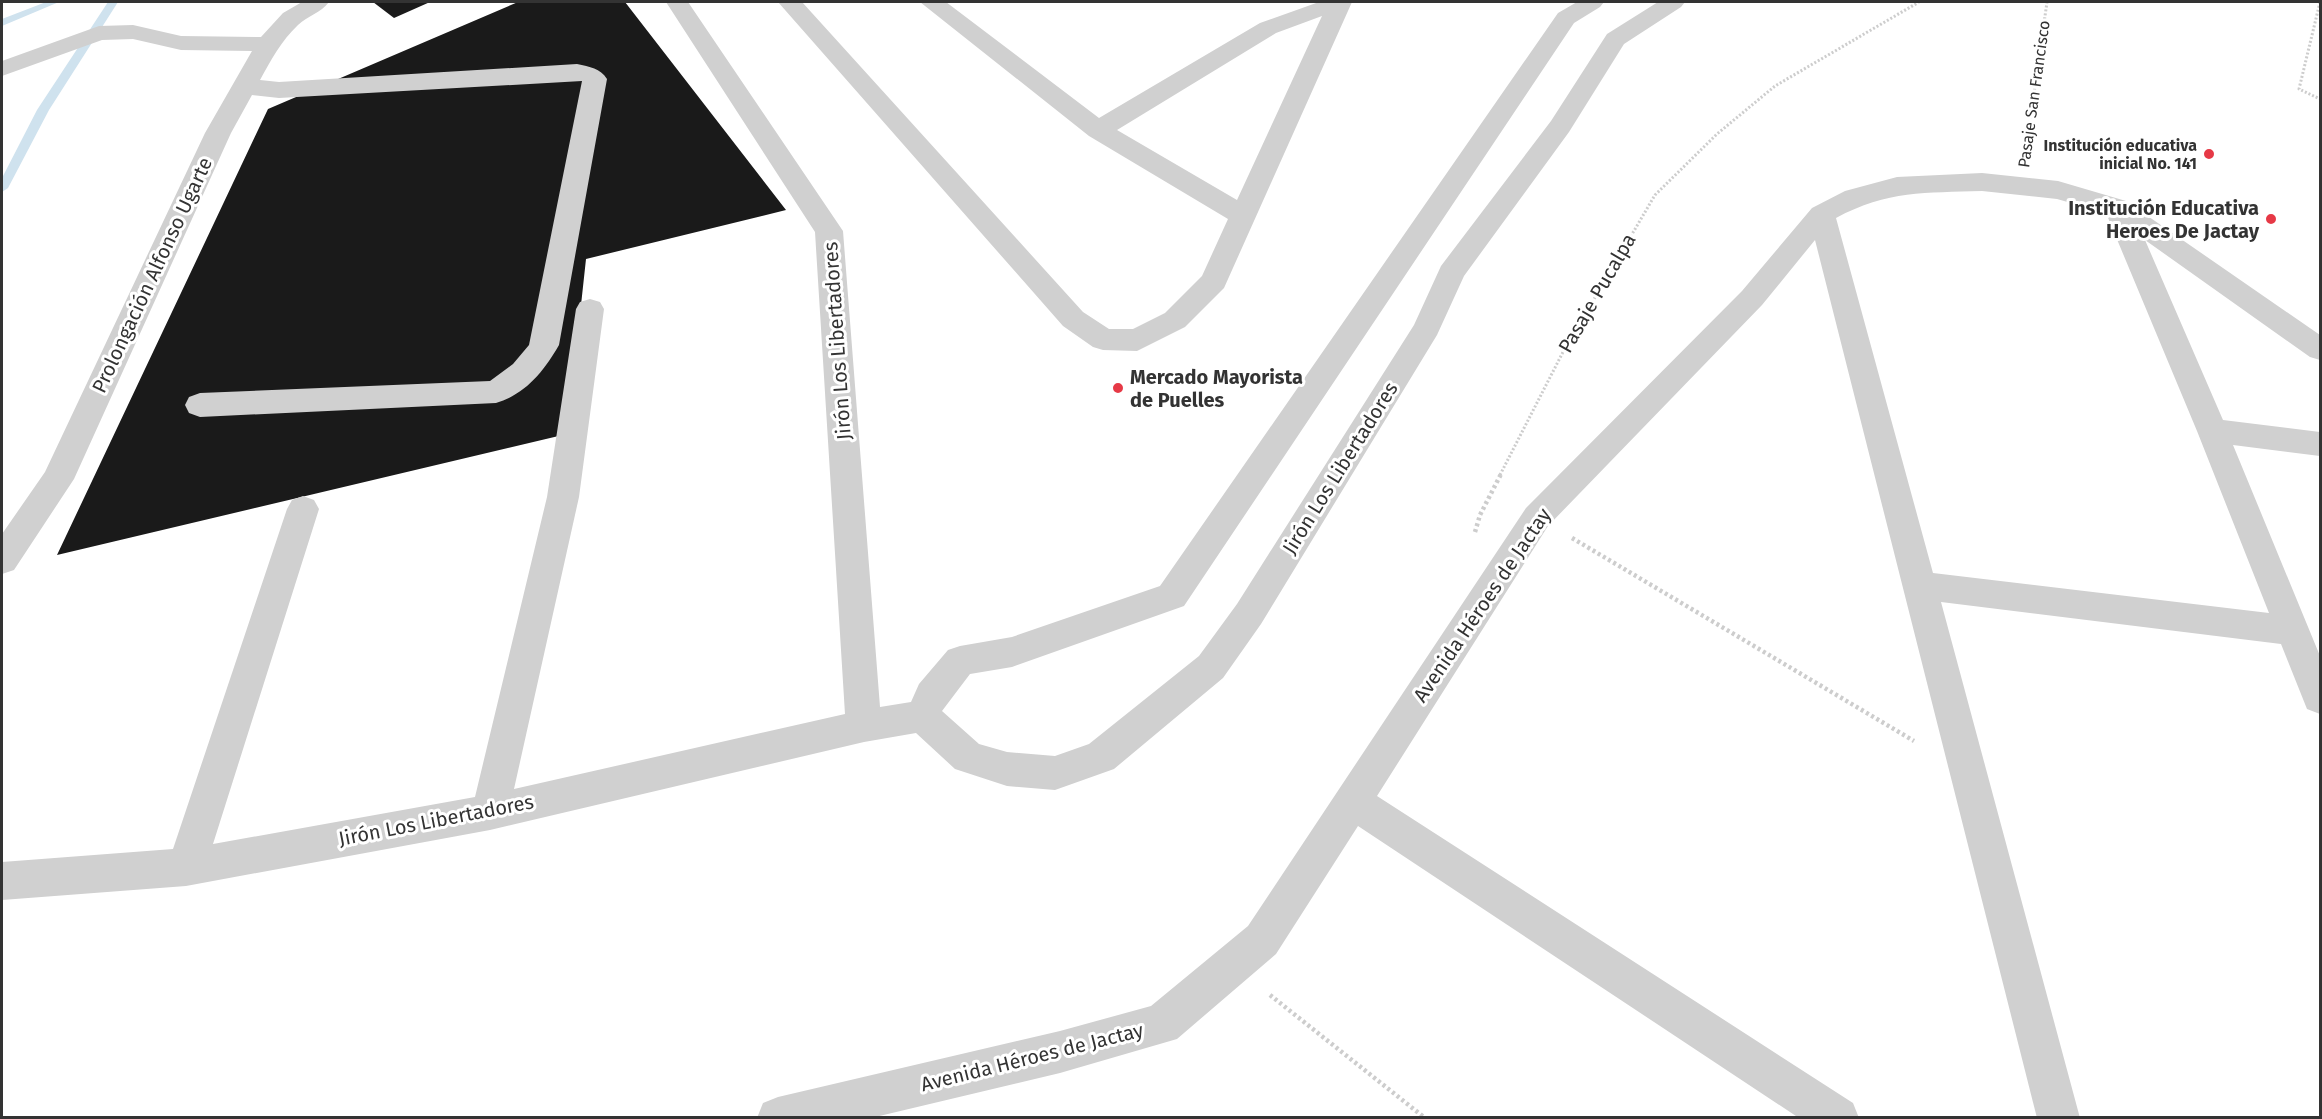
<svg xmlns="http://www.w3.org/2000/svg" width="2322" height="1119" font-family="'Fira Sans',sans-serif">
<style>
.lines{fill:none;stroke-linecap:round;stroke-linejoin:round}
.stream{fill:#cfe2ee;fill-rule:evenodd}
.building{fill:#1a1a1a}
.path-far1{stroke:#cdcdcd;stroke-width:3;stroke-dasharray:2 2;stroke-linecap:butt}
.path{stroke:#cdcdcd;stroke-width:4.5;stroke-dasharray:3 3;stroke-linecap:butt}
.minor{fill:#d0d0d0;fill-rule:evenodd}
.poi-dot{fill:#e63946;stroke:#fff;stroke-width:2}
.labels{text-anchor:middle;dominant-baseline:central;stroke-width:6;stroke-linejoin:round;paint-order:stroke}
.far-street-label{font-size:16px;fill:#333;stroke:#fff}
.far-poi-label{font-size:16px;font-weight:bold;fill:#333;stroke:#fff;text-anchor:end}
.poi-label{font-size:20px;font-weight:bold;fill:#333;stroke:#fff;text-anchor:end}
.street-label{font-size:20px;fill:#333;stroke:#fff}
</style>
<rect width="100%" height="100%" fill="#fff"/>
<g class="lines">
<g class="stream">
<polygon points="46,2 59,2 2,26 2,19"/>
<polygon points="108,2 118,2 49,110 8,188 2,192 2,178 37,110"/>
</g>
</g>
<g class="building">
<polygon points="373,2 430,2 394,18"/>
<polygon points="518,2 625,2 786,210 586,259 567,434 57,555 268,109"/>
</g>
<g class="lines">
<g class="path-far1">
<polyline points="2320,2 2299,89 2320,99"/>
<polyline points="2026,150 2047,2"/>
<polyline points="1500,475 1563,352 1655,195 1717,134 1775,86 1919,2"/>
</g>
<g class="path">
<polyline points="1475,532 1480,515 1501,474"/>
<polyline points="1572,538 1914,741"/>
<polyline points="1270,995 1425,1118"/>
</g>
<g class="minor">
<path d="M302,2H329C321,13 307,16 298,25C281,41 271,60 260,80L279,82L577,64C590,67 600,68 607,79L559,345C544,371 526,394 496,403L200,417L189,413L185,405L189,397L200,393L490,381L513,364L529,345L582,81L279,98L252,95L231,133L74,479L14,570L2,574V534L45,472L205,133L252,51L181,50L133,39L102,40L2,76V61L99,26L133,25L181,36L261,37L283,13Z"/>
<polygon points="666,2 688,2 843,231 880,707 911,702 919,684 948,650 960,646 1012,637 1160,586 1558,13 1577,2 1604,2 1600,7 1574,23 1184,606 1012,667 970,674 942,711 979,744 1007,752 1055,756 1089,744 1199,656 1237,604 1414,325 1441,266 1551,121 1607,34 1658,2 1685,2 1681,7 1624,44 1569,132 1464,276 1437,335 1261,624 1223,678 1114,769 1055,790 1007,786 955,769 916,733 864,742 490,830 186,886 2,900 2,862 173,849 287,509 292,500 303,496 314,500 319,509 213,844 475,797 547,497 576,309 580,302 590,299 600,302 604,309 579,497 514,789 845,714 815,232"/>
<path d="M778,2H802L1083,312L1109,329H1133L1165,313L1202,276L1228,219L1089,136L920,2H946L1099,118L1260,23L1319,2H1352L1224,288L1185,327L1137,351L1103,350L1093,347L1063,326ZM1322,16L1237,200L1117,130L1276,33Z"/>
<path d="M1982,173L2058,181L2126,201L2320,335V360L2310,357L2145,240L2223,420L2320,432V456L2233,445L2320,656V714L2307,709L2281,644L1941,602L2080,1118H2037L1815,240L1762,305L1548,526L1377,796L1853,1103L1859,1118H1799L1358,826L1276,954L1177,1039L1060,1073L871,1118H757L763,1103L778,1097L1060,1031L1151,1006L1248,926L1526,508L1742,291L1812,208L1845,191L1897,177ZM1982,191L2057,199L2106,213L2197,431L2269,613L1933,573L1836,218C1888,190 1925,193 1982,191Z"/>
</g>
</g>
<g class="poi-dot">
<circle cx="2209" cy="154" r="6"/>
<circle cx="2271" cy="219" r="6"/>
<circle cx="1118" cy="388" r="6"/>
</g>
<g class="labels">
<g class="far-street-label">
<text transform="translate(2034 94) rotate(-82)">Pasaje San Francisco</text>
</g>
<g class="far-poi-label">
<text x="2197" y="145">Institución educativa<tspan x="2197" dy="18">inicial No. 141</tspan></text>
</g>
<g class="poi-label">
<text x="2259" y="208">Institución Educativa<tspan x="2259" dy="23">Heroes De Jactay</tspan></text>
<text x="1130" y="377" text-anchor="start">Mercado Mayorista<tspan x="1130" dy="23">de Puelles</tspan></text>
</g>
<g class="street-label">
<text transform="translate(152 275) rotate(-65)">Prolongación Alfonso Ugarte</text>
<text transform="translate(1597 293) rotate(-60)">Pasaje Pucalpa</text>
<text transform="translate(837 341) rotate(-94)">Jirón Los Libertadores</text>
<text transform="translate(1340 468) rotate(-58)">Jirón Los Libertadores</text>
<text transform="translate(1482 605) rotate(-56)">Avenida Héroes de Jactay</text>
<text transform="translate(436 820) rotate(-11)">Jirón Los Libertadores</text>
<text transform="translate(1032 1057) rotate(-14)">Avenida Héroes de Jactay</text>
</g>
</g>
<rect width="2322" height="1119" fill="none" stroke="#333333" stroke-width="6"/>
</svg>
